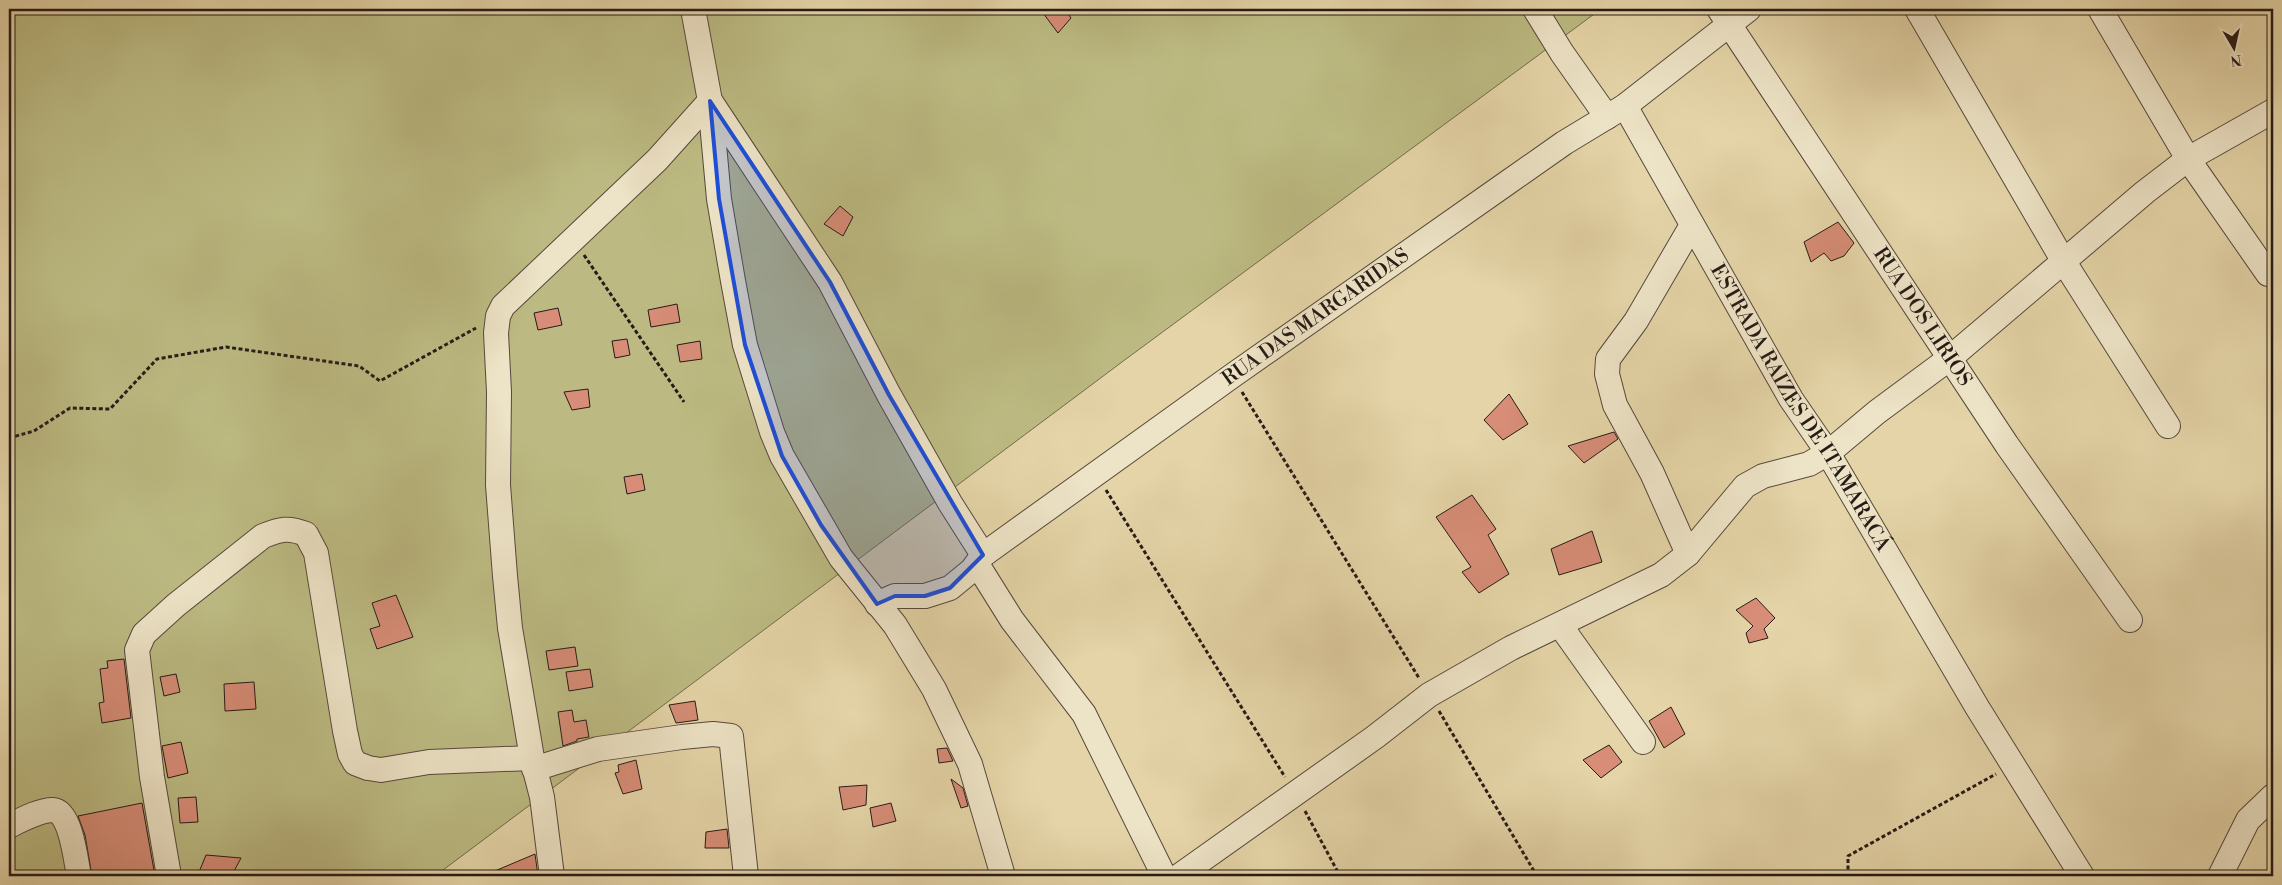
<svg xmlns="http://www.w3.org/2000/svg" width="2282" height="885" font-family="'Libre Bodoni',serif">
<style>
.green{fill:#bcba82;stroke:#726a4c}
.building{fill:#d78d77;stroke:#271b17}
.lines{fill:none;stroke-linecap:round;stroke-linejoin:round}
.minor-casing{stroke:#56493b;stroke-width:26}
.path{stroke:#271b17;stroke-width:3;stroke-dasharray:4 2.5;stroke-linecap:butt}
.minor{stroke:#ede3c6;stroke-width:24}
.marked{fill:#1d4ed8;fill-opacity:0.2;stroke:#1d4ed8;stroke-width:4;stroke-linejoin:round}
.labels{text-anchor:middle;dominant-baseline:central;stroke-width:4;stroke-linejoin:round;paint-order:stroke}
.street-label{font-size:20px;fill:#271b17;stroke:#ede3c6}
</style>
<rect width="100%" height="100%" fill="#e4d4a7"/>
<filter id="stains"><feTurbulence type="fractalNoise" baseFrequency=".004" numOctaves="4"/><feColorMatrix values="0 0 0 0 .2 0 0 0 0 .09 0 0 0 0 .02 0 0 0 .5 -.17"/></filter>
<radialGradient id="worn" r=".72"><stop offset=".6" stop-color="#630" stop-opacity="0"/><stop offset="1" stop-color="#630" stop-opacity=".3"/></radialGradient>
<polygon class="green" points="9,9 1601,9 1126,359 435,876 9,876"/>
<g class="building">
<polygon points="1040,9 1065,9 1071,18 1058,33"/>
<polygon points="840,206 853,217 843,236 824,224"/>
<polygon points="1838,222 1854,243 1844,256 1831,261 1824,253 1811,262 1804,242"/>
<polygon points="677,304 680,322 651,327 648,310"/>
<polygon points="558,308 562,325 538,330 534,313"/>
<polygon points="627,339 630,355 615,358 612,341"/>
<polygon points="700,341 702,359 680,362 677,345"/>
<polygon points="588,389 590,407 572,410 564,392"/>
<polygon points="1509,394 1528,424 1503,440 1484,420"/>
<polygon points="1614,432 1618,439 1584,463 1568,446"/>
<polygon points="642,474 645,490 627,494 624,477"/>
<polygon points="1472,495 1496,529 1488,535 1509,574 1479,593 1462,572 1471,567 1436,517"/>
<polygon points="1592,531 1602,562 1559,575 1551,549"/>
<polygon points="396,595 413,637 377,649 370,629 380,626 372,603"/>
<polygon points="1756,598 1775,618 1764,629 1768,638 1749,643 1746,633 1753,626 1736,610"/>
<polygon points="575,647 578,666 549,670 546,651"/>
<polygon points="124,659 131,718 102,723 99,703 104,702 100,669 108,668 107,661"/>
<polygon points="590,669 593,687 569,691 566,672"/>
<polygon points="176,674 180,692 164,696 160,677"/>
<polygon points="254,682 256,709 225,711 224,684"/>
<polygon points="695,701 698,720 676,723 669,705"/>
<polygon points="1671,707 1685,734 1664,748 1649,721"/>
<polygon points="572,710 574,722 586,720 589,737 577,739 577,741 563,746 558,712"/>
<polygon points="181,742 188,773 168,778 162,746"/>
<polygon points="1609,745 1622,762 1601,778 1583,760"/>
<polygon points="947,748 953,761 939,763 937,749"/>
<polygon points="636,760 642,789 623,794 615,773 619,772 618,765"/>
<polygon points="951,779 963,788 968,806 961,808"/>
<polygon points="867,785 866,805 843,810 839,787"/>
<polygon points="196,797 198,822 180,823 178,798"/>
<polygon points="142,803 155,876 92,876 85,835 78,816"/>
<polygon points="891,803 896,821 873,827 870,808"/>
<polygon points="727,829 729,848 705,848 706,832"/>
<polygon points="535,854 538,876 483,876"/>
<polygon points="206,855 241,858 232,875 199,872"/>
</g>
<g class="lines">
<g class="minor-casing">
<g id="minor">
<polyline points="693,9 710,101 719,199 733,281 745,345 772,432 782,456 841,558 895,625 934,689 970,764 1003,876"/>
<polyline points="1535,9 1562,53 1607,117"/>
<path id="s1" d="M1719,9L2007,445L2130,620"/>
<polyline points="1917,9 2064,262 2168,426"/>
<polyline points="2100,9 2188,159 2268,274"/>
<polyline points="711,102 830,282 889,395 950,503 983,555"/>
<path id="s2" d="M1625,106L1791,399L1828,453L1977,707L2082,876"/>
<polyline points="1688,554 1652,473 1615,405 1607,374 1608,359 1636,321 1692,225"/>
<polyline points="977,564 1012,620 1084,714 1164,876"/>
<path id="s3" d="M877,604L895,596H925L950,588L972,570L983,555L1232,376L1507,183L1564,143L1625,106L1749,9"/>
<polyline points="1560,625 1643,742"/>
<polyline points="534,769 598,749 682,737 713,734 731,736 746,876"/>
<path d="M9,826C21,820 39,810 53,810C71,811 76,862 79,876"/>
<path d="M169,876L152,777L137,650L144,634L176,605L263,536C281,529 288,527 306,534L316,553L345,731L350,754L355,763L368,768L381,770L429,762L532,758"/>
<polyline points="552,876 542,797 532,758 510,628 505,576 498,485 499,392 496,333 498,316 503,306 657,160 710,101"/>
<polyline points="1179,876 1375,737 1429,695 1511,648 1661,575 1688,554 1745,486 1763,476 1809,464 1828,453 1877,412 1950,358 2145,192 2188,159 2273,111"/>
<polyline points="2220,876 2248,820 2273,796"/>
</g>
</g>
<g class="path">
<polyline points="584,255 684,402"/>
<polyline points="1242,392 1419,678"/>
<polyline points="9,438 34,431 70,408 110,409 157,359 226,347 359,366 380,381 476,328"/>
<polyline points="1106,490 1285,777"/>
<polyline points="1439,711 1537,876"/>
<polyline points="1305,811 1340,876"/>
<polyline points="1848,876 1848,856 1996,774"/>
</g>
<use href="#minor" class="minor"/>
</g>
<path class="marked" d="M710,101L830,282L889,395L983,555L950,588L925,596H895L877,604L821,525L782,456L745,345L719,199Z"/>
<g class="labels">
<g class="street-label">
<text stroke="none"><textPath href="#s1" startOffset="369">RUA DOS LIRIOS</textPath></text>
<text stroke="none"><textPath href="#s3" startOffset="532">RUA DAS MARGARIDAS</textPath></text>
<text stroke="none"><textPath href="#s2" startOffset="349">ESTRADA RAIZES DE ITAMARACÁ</textPath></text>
</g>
</g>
<rect width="2282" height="885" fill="none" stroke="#e4d4a7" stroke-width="30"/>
<rect x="10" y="10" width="2262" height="865" fill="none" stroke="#271b17" stroke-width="2.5"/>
<rect x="15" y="15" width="2252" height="855" fill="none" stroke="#271b17"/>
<g transform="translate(2234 48) rotate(171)" stroke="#ede3c6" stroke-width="4" paint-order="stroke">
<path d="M0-4L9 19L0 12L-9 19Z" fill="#271b17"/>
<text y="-8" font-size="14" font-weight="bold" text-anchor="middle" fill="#271b17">N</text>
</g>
<rect width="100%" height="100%" filter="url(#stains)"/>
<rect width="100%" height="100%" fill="url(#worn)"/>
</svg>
